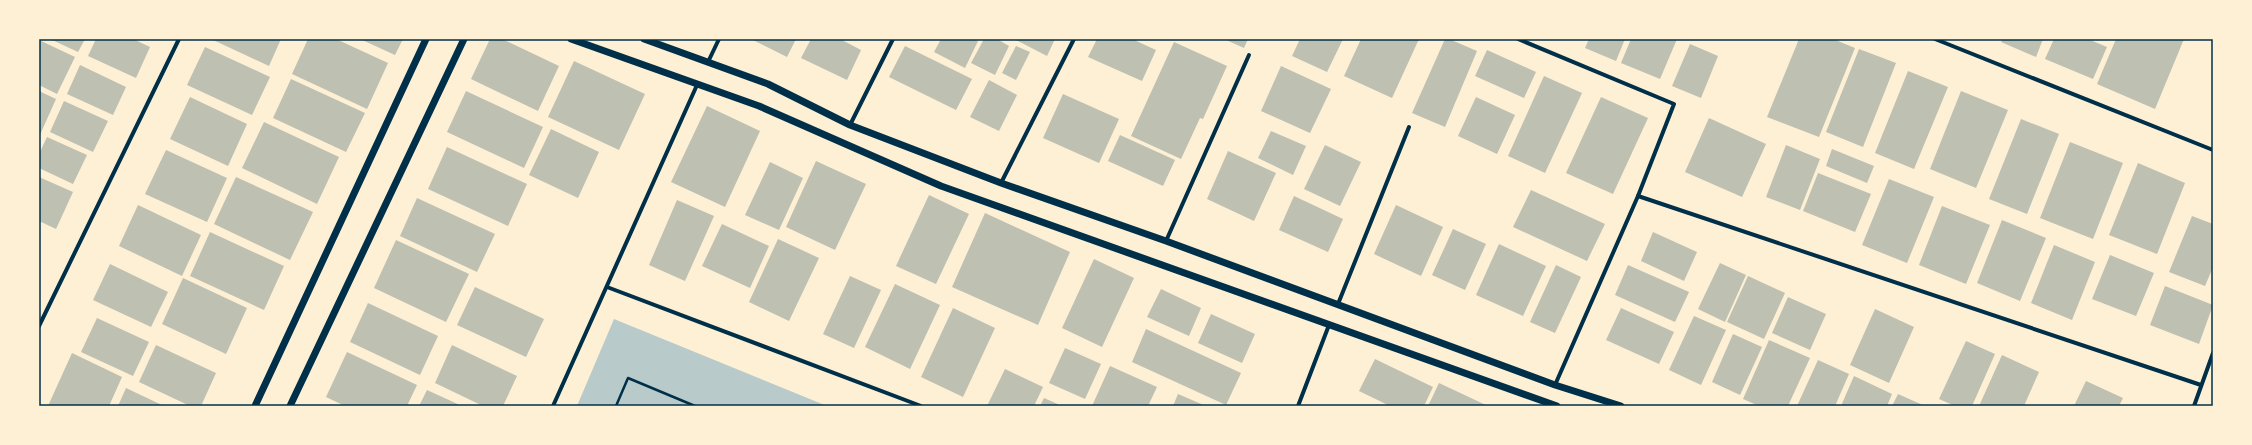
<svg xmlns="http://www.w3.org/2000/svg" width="2252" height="445" font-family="'Noto Sans',sans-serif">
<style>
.green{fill:#b9caca}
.building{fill:#bec0b2}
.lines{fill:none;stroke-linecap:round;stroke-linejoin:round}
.path{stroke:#003049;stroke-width:2.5}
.minor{stroke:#003049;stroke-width:4}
.tertiary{stroke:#003049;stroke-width:7}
.neatline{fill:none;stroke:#003049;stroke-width:1.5}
</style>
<rect width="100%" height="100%" fill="#fdf0d5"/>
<polygon class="green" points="614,319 827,406 577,406"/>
<g class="building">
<polygon points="50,39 85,39 78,52"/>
<polygon points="96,39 133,39 150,47 136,78 88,56"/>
<polygon points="211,39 281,39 269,66"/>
<polygon points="308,39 336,39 388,63 367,109 292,74"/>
<polygon points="360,39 403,39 395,55"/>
<polygon points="490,39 502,39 559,66 538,111 471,79"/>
<polygon points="751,39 796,39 787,57"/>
<polygon points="811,39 840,39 861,50 847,80 801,58"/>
<polygon points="941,39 973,39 978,41 965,68 934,52"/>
<polygon points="984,39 997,39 1009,46 995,75 971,63"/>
<polygon points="1014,39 1055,39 1047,56"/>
<polygon points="1097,39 1132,39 1156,50 1142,81 1088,57"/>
<polygon points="1224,39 1248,39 1244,48"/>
<polygon points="1300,39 1343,39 1327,72 1292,56"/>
<polygon points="1361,39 1419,39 1392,98 1344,76"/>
<polygon points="1445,39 1449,39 1477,51 1445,127 1412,113"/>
<polygon points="1589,39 1625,39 1616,61 1585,48"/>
<polygon points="1631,39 1677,39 1660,79 1621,63"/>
<polygon points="1799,39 1833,39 1855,48 1819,137 1767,117"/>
<polygon points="2003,39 2043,39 2036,57 2001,42"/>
<polygon points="2054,39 2088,39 2107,47 2093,79 2045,59"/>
<polygon points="2116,39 2184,39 2155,109 2097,84"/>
<polygon points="39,40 75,57 57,94 39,85"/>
<polygon points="1174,42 1227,66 1203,119 1200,118 1181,159 1131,136"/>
<polygon points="1690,44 1718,56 1701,98 1672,86"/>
<polygon points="905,46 972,79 956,110 889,77"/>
<polygon points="1016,46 1030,52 1016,80 1002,73"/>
<polygon points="205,47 270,77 252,115 187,85"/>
<polygon points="1859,49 1896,63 1863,147 1826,132"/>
<polygon points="1487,50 1536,72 1524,98 1475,76"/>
<polygon points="574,61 645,94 619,150 548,117"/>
<polygon points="80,65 126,87 113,115 67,94"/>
<polygon points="1281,66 1331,89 1310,133 1261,111"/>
<polygon points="1908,71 1948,87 1914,169 1875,153"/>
<polygon points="1544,76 1582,93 1545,173 1508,156"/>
<polygon points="291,79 365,113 346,152 273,118"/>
<polygon points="989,80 1017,95 999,131 970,117"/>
<polygon points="39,91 56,99 39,137"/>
<polygon points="466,91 543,127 524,168 447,132"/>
<polygon points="1961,91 2008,110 1976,188 1930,169"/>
<polygon points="1063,94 1119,119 1099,163 1043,138"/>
<polygon points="190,97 247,124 228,166 170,139"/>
<polygon points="1476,97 1515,115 1497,154 1458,136"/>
<polygon points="1601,97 1648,118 1613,194 1566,173"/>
<polygon points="64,101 108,121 93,152 50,132"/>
<polygon points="707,106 760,131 725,207 671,182"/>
<polygon points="1709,118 1766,144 1742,197 1685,172"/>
<polygon points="2021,119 2059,134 2027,214 1989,199"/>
<polygon points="264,122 339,157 317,204 242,168"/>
<polygon points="551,129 599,152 578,198 529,175"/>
<polygon points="1271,131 1306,146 1293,175 1258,158"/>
<polygon points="1120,135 1175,160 1163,186 1108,161"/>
<polygon points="47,137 87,155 73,184 39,168 39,154"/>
<polygon points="2070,142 2123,163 2093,239 2040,218"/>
<polygon points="1325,145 1361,162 1340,206 1304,189"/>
<polygon points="1786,145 1820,159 1800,210 1766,197"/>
<polygon points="447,147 527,184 508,226 428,189"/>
<polygon points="1832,149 1874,166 1867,183 1826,166"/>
<polygon points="166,150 227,178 207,222 145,194"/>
<polygon points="1228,151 1276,173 1254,221 1207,199"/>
<polygon points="816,161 866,184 835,250 786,227"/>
<polygon points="770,162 803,178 779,230 745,215"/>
<polygon points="2138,163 2185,183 2157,254 2109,235"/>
<polygon points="1818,173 1871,194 1855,232 1803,211"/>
<polygon points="39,177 73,192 56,229 39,221"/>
<polygon points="236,177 313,212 290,260 214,224"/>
<polygon points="1889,179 1934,197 1907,263 1862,245"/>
<polygon points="1531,190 1605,224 1587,261 1513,227"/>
<polygon points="929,195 969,214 936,284 896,266"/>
<polygon points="1294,196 1343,219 1328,252 1279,230"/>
<polygon points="417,198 495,234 477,272 400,236"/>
<polygon points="677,200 714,216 685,281 649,265"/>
<polygon points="138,205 201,235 182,276 119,246"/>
<polygon points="1396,205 1443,227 1421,276 1374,254"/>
<polygon points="1942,206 1990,225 1966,284 1919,265"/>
<polygon points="985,213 1070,252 1038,325 952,287"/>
<polygon points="2192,216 2213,224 2213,267 2205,286 2169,272"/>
<polygon points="2002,220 2046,238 2020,301 1977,283"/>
<polygon points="722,224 769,246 750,288 702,266"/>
<polygon points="1453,229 1486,244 1465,290 1432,275"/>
<polygon points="210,232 284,266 264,310 190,276"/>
<polygon points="1653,232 1697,252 1684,281 1641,261"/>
<polygon points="778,239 819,258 789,321 749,302"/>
<polygon points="396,240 469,274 446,322 374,288"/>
<polygon points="1499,244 1546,266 1523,316 1476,295"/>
<polygon points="2054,245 2095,262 2072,320 2031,303"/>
<polygon points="2110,255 2154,273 2136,316 2092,299"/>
<polygon points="1094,259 1134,278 1102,347 1062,328"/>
<polygon points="1720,263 1746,275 1725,322 1698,309"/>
<polygon points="110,264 168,292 151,327 93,300"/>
<polygon points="1556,265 1581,277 1555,333 1530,322"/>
<polygon points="1628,265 1689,292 1675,322 1615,295"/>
<polygon points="850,276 881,290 854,348 823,334"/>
<polygon points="1748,276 1785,293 1764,339 1727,322"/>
<polygon points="183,278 247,308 226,354 162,324"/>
<polygon points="895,284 940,305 910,369 865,347"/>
<polygon points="2165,286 2213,305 2199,344 2150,325"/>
<polygon points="475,287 544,319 526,357 457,325"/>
<polygon points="1161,289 1201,308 1189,336 1147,317"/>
<polygon points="1788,297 1826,314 1810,350 1772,333"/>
<polygon points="368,303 438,336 420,375 350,342"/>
<polygon points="953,308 995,328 963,397 921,377"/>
<polygon points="1621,308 1674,332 1659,364 1606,340"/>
<polygon points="1875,309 1914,327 1889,383 1850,365"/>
<polygon points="1211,314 1255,334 1242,363 1198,343"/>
<polygon points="1694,316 1726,330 1701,385 1669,370"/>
<polygon points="97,318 149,342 133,376 81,352"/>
<polygon points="1146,329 1241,373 1226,405 1132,362"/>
<polygon points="1733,334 1762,347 1740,395 1712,382"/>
<polygon points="1769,340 1810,358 1788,406 1759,406 1743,399"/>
<polygon points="1966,341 1995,354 1972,406 1955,406 1939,399"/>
<polygon points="156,345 216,373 201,406 190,406 139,382"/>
<polygon points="452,345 517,376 503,406 483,406 435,383"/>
<polygon points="1065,348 1101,364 1085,399 1049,383"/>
<polygon points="347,352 417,385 407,406 345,406 326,397"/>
<polygon points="72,353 122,377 109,406 48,406"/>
<polygon points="2002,355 2039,372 2024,406 1979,406"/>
<polygon points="1375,359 1433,387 1424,406 1390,406 1359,391"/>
<polygon points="1818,360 1849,374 1835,406 1797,406"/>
<polygon points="1110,366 1157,387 1148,406 1092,406"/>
<polygon points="1005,369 1043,387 1034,406 987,406"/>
<polygon points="1854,376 1892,394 1887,406 1841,406"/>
<polygon points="2086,381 2123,398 2119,406 2074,406"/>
<polygon points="1439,383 1488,406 1428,406"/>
<polygon points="126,388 164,406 118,406"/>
<polygon points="427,390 462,406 419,406"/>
<polygon points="1178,394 1206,406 1173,406"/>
<polygon points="1898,394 1925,406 1892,406"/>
<polygon points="1044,398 1062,406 1040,406"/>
</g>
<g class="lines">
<polyline class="path" points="616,406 628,378 695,406"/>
<g class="minor">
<polyline points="1518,39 1674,104 1638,196 1555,385"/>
<polyline points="1935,39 2213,150"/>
<polyline points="708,62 719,39"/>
<polyline points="850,125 893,39"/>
<polyline points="1001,183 1074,39"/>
<polyline points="1638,196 2201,385"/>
<polyline points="1166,241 1249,55"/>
<polyline points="607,287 921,406"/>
<polyline points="1338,304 1409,127"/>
<polyline points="39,326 179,39"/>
<polyline points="553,406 697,85"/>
<polyline points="1298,406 1329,325"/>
<polyline points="2194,406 2213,353"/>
</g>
<g class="tertiary">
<polyline points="571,39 759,106 941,186 1557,406"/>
<polyline points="644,39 768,84 850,125 1001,183 1166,241 1555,385 1621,406"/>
<polyline points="255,406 426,39"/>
<polyline points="290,406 464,39"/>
</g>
</g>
<rect width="2252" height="445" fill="none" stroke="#fdf0d5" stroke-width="80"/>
<rect x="40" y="40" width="2172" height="365" class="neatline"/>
</svg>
